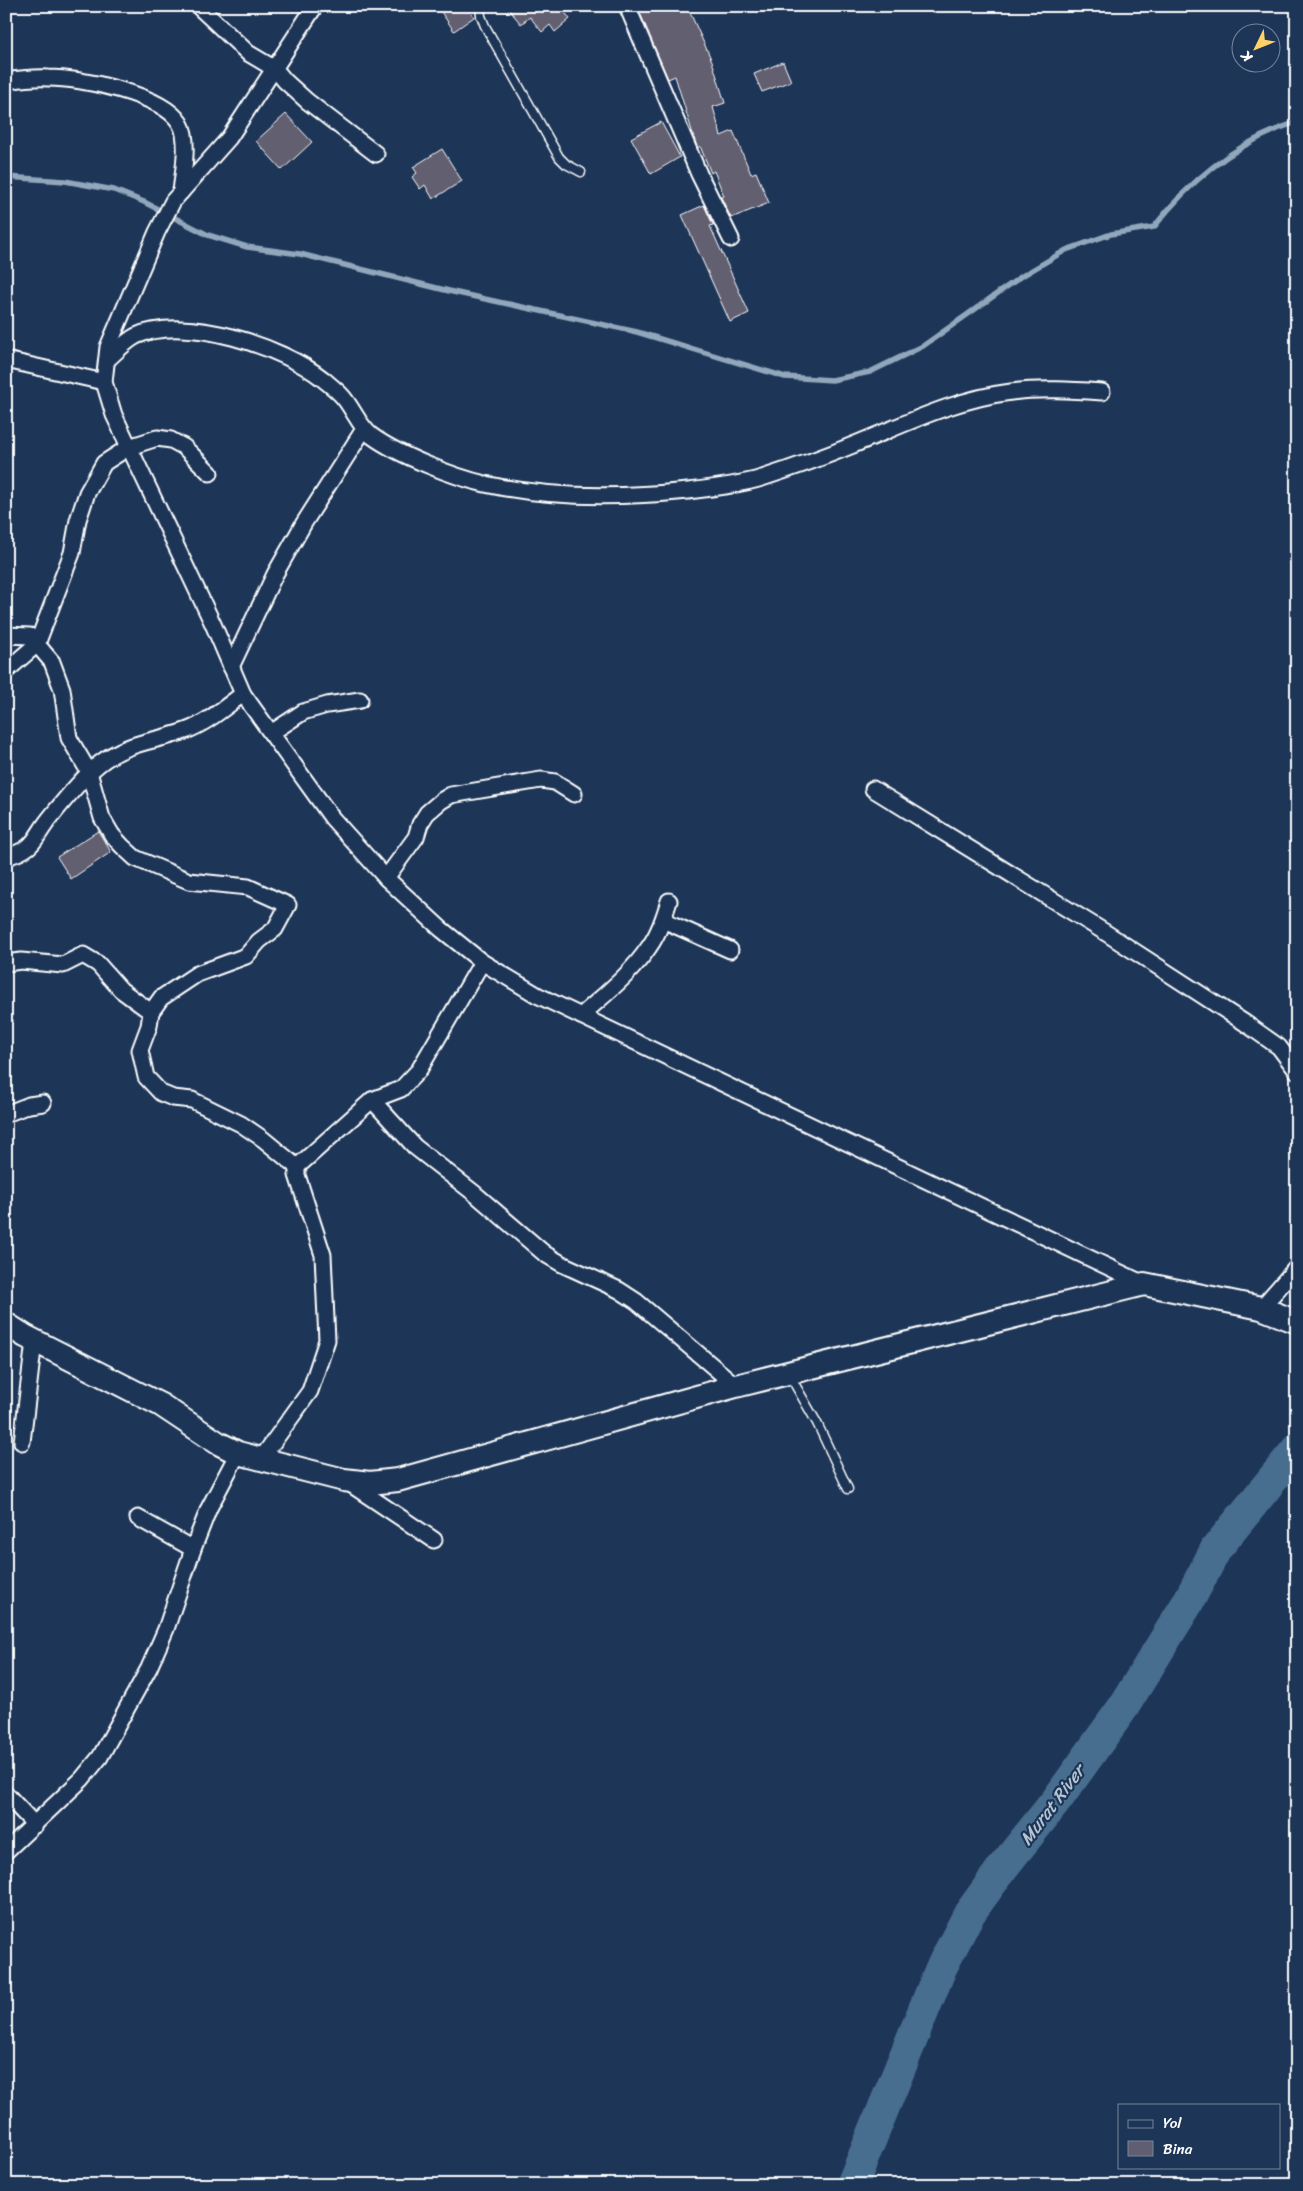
<svg xmlns="http://www.w3.org/2000/svg" width="1303" height="2191" font-family="Sriracha,sans-serif">
<style>
.lines{fill:none;stroke-linecap:round;stroke-linejoin:round}
.stream{stroke:#91a7bc;stroke-width:5.5}
.river{stroke:#476d8f;stroke-width:32}
.building{fill:#625e71;stroke:#fff}
.lane-casing{stroke:#fff;stroke-width:11}
.street-casing{stroke:#fff;stroke-width:19}
.secondary-casing{stroke:#fff;stroke-width:26}
.lane{stroke:#1d3557;stroke-width:8}
.street{stroke:#1d3557;stroke-width:15}
.secondary{stroke:#1d3557;stroke-width:22}
.labels{text-anchor:middle;dominant-baseline:central;stroke-width:4.5;stroke-linejoin:round;paint-order:stroke}
.water-label{font-size:18px;font-style:italic;fill:#b5c5d2;stroke:#1d3557}
</style>
<rect width="100%" height="100%" fill="#1d3557"/>
<filter id="ink" filterUnits="userSpaceOnUse"><feTurbulence type="fractalNoise" baseFrequency=".02" numOctaves="2"/><feDisplacementMap in="SourceGraphic" scale="10" xChannelSelector="R" yChannelSelector="G"/><feConvolveMatrix kernelMatrix="1 2 1 2 8 2 1 2 1" color-interpolation-filters="sRGB"/></filter>
<g filter="url(#ink)">
<g class="lines">
<path class="stream" d="M6,177L65,181L114,190L144,202L208,235L247,247L300,254L453,292L637,332L785,377L832,380L870,372L923,346L1022,276L1066,250L1111,234L1154,227C1191,179 1238,141 1297,122"/>
<polyline class="river" points="852,2185 941,1968 969,1914 1003,1867 1056,1801 1122,1709 1187,1604 1216,1549 1297,1449"/>
</g>
<g class="building">
<polygon points="437,6 466,6 474,17 454,31"/>
<polygon points="506,6 560,6 570,19 555,32 550,25 542,32 530,17 521,24"/>
<polygon points="637,6 687,6 712,61 725,103 713,107 721,136 733,131 751,174 756,172 769,203 731,218 721,197 724,196 714,171 711,173 700,146 698,148 696,144 675,76 668,79"/>
<polygon points="783,62 791,81 762,92 754,74"/>
<polygon points="286,114 312,142 282,170 256,141"/>
<polygon points="661,122 680,157 651,174 631,138"/>
<polygon points="442,149 462,181 433,199 425,185 420,189 412,177 417,173 413,167"/>
<polygon points="704,205 713,225 710,226 749,313 730,322 682,215"/>
<polygon points="98,831 111,852 71,879 57,857"/>
</g>
<g class="lines">
<g class="lane-casing">
<g id="lane">
<polyline points="480,6 481,16 485,26 559,157 566,164 581,172"/>
<polyline points="790,1376 817,1423 848,1489"/>
</g>
</g>
<g class="street-casing">
<g id="street">
<polyline points="198,6 248,53 275,69 285,81 307,101 376,154"/>
<polyline points="315,6 229,138 173,201 157,232 108,347 104,382 114,415 213,624 243,694 332,818 386,878 441,929 482,962 537,995 1144,1284"/>
<polyline points="627,6 699,174 731,239"/>
<path d="M6,81C20,79 35,77 48,78C81,78 162,94 180,123C190,139 183,173 181,192"/>
<polyline points="6,360 104,382"/>
<path d="M107,360C116,352 126,341 136,336C186,314 283,347 323,379C330,385 338,391 343,397C354,410 359,426 372,436C398,455 454,477 485,484C552,499 621,498 688,491C713,488 739,485 762,478C793,468 824,457 853,445C905,424 955,399 1011,392C1041,388 1072,390 1102,392"/>
<polyline points="6,635 30,636 52,662 62,689 69,738 89,772 102,818 112,835 122,846 135,858 189,881 248,887 288,905 275,929 259,941 246,956 197,974 161,998 151,1012 149,1026 140,1050 146,1077 161,1093 173,1098 192,1100 241,1124 263,1139 297,1167"/>
<polyline points="231,667 275,574 304,523 364,429"/>
<polyline points="6,671 37,644 72,553 78,520 87,493 104,463 129,447 157,438 171,440 184,447 210,473"/>
<polyline points="271,733 303,712 327,705 360,700"/>
<polyline points="873,789 1103,931 1245,1023 1279,1047 1297,1071"/>
<path d="M6,857C37,848 33,839 50,818C65,799 81,779 99,764C128,741 156,742 188,730C208,722 225,707 243,694"/>
<polyline points="386,878 416,837 420,824 427,813 441,801 451,795 541,780 555,782 574,794"/>
<polyline points="663,920 730,950"/>
<polyline points="6,963 21,961 63,965 83,955 98,964 121,990 151,1012"/>
<path d="M581,1016C604,995 631,974 649,947C659,933 664,917 669,901"/>
<polyline points="372,1100 415,1147 474,1193 545,1254 562,1264 619,1290 636,1301 736,1386"/>
<polyline points="6,1114 29,1105 43,1103"/>
<polyline points="1261,1308 1297,1267"/>
<polyline points="22,1442 34,1341"/>
<polyline points="261,1459 310,1391 327,1340 323,1255 297,1175 297,1167 372,1100 401,1089 419,1070 482,962"/>
<polyline points="349,1483 434,1540"/>
<polyline points="138,1518 193,1549"/>
<polyline points="6,1794 35,1825"/>
<polyline points="6,1851 82,1779 100,1757 149,1668 166,1629 193,1549 209,1508 238,1453"/>
</g>
</g>
<g class="secondary-casing">
<polyline id="secondary" points="6,1324 25,1336 161,1405 218,1443 238,1453 344,1480 370,1483 398,1480 736,1386 1144,1284 1261,1308 1297,1322"/>
</g>
<use href="#lane" class="lane"/>
<use href="#street" class="street"/>
<use href="#secondary" class="secondary"/>
</g>
</g>
<g class="labels">
<g class="water-label">
<text transform="translate(1052 1805) rotate(-53)">Murat River</text>
</g>
</g>
<rect width="1303" height="2191" fill="none" stroke="#1d3557" stroke-width="25"/>
<rect x="12" y="12" width="1278" height="2166" fill="none" stroke="#fff" stroke-width="2" filter="url(#ink)"/>
<rect x="1118" y="2104" width="162" height="65" fill="#1d3557" stroke="#77869a"/>
<rect x="1128" y="2120" width="25" height="8" fill="#1d3557" stroke="#77869a"/>
<text x="1163" y="2128" font-size="15" fill="#ffffff">Yol</text>
<rect x="1128" y="2141" width="25" height="15" fill="#625e71" stroke="#77869a"/>
<text x="1163" y="2154" font-size="15" fill="#ffffff">Bina</text>
<g transform="translate(1256 48) rotate(227)"><circle r="24" fill="#1d3557" stroke="#77869a"/>
<path d="M0-4L9 19L0 12L-9 19Z" fill="#ffd166"/>
<text y="-8" font-size="14" font-weight="bold" text-anchor="middle" fill="#ffffff">K</text>
</g>
</svg>
